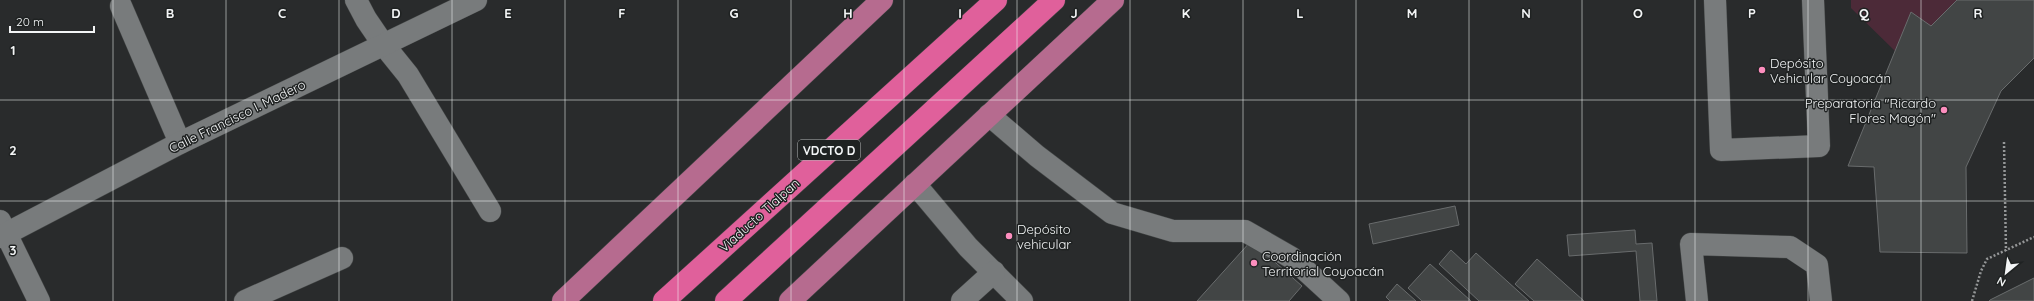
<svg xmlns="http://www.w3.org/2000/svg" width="2034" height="301" font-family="Quicksand,sans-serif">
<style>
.green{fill:#4c2a38}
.building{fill:#424545;stroke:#696c6d}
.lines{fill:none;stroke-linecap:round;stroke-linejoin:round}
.minor-casing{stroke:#434646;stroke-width:23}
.major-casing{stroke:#434646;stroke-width:23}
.highway-casing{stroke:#434646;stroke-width:23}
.path{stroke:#959798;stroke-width:2.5;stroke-dasharray:2 2;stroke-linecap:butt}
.minor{stroke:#787b7c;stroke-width:22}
.major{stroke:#b66b8f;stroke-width:22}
.highway{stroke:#e0609b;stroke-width:22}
.grid{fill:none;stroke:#f3f5f6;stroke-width:1;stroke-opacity:0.55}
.poi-dot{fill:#fd8ebe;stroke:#1f2222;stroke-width:1.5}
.labels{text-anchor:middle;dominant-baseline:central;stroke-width:3;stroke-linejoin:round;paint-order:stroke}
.shield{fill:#1f2222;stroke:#b3b6b6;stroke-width:1}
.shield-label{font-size:12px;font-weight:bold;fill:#f3f5f6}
.poi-label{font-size:13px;fill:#f3f5f6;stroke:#1f2222;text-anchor:start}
.street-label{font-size:13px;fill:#f3f5f6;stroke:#1f2222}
.grid-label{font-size:13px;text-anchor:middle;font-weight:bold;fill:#f3f5f6;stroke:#1f2222;stroke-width:3;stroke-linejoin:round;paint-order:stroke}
</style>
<rect width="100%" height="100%" fill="#292b2c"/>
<polygon class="green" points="1851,0 1957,0 1931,26 1895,51 1851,8"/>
<g class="building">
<polygon points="1957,0 2034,0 2034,58 2001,91 1966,167 1967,253 1880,252 1874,167 1848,166 1911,12 1931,26"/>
<polygon points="1455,206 1459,225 1373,244 1369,224"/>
<polygon points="1635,230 1636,244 1652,243 1657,301 1640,301 1636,251 1569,256 1567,235"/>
<polygon points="1251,241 1302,286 1289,301 1197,301"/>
<polygon points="1451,250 1466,264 1476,253 1529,301 1479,301 1439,264"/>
<polygon points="1537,259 1584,301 1534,301 1515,284"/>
<polygon points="1430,264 1471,301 1422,301 1408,288"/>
<polygon points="2034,278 2034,301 1989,301 1990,300"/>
<polygon points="1397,284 1416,301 1390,301 1386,297"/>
</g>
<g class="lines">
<g class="minor-casing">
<g id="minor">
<polyline points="356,0 366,19 383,44 408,75 490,211"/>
<polyline points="1715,0 1721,150 1819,146 1813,0"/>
<polyline points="121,6 180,143"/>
<polyline points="989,115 1037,156 1112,213 1173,231 1245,231 1292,258 1339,301"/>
<polyline points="915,184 968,247 1022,301"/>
<polyline points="0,221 39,301"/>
<polyline points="0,237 180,143 476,0"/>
<polyline points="245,301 342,258"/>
<polyline points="962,301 994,272"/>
<polyline points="1697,301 1691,244 1790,247 1817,265 1821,301"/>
</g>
</g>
<g class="major-casing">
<g id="major">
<polyline points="563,301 882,0"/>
<polyline points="790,301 1113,0"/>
</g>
</g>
<g class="highway-casing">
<g id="highway">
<polyline points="664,301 996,0"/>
<polyline points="726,301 1054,0"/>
</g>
</g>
<g class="path">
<polyline points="2004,142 2006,251"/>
<polyline points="1972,301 1981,271 1987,259 2034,237"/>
</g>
<use href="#minor" class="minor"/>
<use href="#major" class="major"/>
<use href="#highway" class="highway"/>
</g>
<path class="grid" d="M113,0V301M226,0V301M339,0V301M452,0V301M565,0V301M678,0V301M791,0V301M904,0V301M1017,0V301M1130,0V301M1243,0V301M1356,0V301M1469,0V301M1582,0V301M1695,0V301M1808,0V301M1921,0V301M0,100H2034M0,201H2034"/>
<g class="poi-dot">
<circle cx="1762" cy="70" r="4"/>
<circle cx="1944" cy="110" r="4"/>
<circle cx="1009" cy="236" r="4"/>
<circle cx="1254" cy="263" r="4"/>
</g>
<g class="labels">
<rect class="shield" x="798" y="140" width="62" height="20" rx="3"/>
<g class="shield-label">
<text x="829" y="150">VDCTO D</text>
</g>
<g class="poi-label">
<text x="1770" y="63">Depósito<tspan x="1770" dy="15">Vehicular Coyoacán</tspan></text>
<text x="1936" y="103" text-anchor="end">Preparatoria "Ricardo<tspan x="1936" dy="15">Flores Magón"</tspan></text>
<text x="1017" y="229">Depósito<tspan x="1017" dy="15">vehicular</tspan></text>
<text x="1262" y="256">Coordinación<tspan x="1262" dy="15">Territorial Coyoacán</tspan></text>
</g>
<g class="street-label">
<text transform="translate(237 116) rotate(-26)">Calle Francisco I. Madero</text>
<text transform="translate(759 215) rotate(-42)">Viaducto Tlalpan</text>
</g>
</g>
<g class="grid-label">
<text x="170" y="18">B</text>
<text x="282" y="18">C</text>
<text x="396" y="18">D</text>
<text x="508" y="18">E</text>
<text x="622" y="18">F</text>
<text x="734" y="18">G</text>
<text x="848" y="18">H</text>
<text x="960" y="18">I</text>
<text x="1074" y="18">J</text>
<text x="1186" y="18">K</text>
<text x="1300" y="18">L</text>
<text x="1412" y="18">M</text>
<text x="1526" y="18">N</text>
<text x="1638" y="18">O</text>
<text x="1752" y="18">P</text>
<text x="1864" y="18">Q</text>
<text x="1978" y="18">R</text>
<text x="13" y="55">1</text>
<text x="13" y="155">2</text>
<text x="13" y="255">3</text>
</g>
<g transform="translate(2006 273) rotate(209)" stroke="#1f2222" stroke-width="3" paint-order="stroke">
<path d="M0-3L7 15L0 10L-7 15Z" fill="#f3f5f6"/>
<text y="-6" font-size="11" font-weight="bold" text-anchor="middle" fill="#f3f5f6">N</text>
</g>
<path d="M10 26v6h84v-6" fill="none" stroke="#f3f5f6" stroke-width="2"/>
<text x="16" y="26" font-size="12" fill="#f3f5f6" stroke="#1f2222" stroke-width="3" paint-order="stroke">20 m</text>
</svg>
